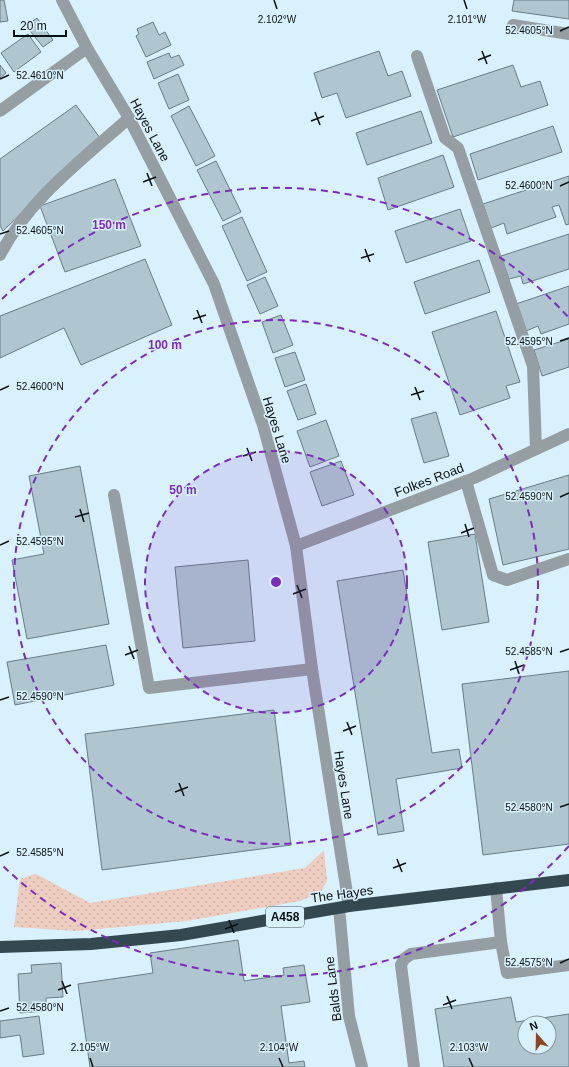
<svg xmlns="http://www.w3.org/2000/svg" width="569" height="1067" font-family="Helvetica,sans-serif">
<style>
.park{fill:url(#park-dots)}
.building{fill:#afc6d1;stroke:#677c86;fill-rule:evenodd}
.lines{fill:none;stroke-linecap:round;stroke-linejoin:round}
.minor{stroke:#949ea3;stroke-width:12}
.highway{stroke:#344851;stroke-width:12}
.ticks{fill:none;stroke:#081013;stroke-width:1.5}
.ring{fill:none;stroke:#7b2cbf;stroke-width:2;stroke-dasharray:7 5}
.labels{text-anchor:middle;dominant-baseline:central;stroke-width:3;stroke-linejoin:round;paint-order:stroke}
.shield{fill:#d9f1fc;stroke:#475459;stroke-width:1}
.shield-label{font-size:12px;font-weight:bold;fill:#081013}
.street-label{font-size:13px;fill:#081013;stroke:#d9f1fc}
.ticks-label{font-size:10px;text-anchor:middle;fill:#081013;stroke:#d9f1fc;stroke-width:3;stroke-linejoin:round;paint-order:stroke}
.centre{fill:#7b2cbf;stroke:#d9f1fc;stroke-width:2}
.ring-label{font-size:12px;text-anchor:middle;font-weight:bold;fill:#7b2cbf;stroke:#d9f1fc;stroke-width:3;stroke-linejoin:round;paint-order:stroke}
</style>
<defs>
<pattern id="park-dots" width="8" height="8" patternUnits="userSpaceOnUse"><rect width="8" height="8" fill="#eccdbf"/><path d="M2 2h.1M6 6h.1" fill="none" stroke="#c9afa3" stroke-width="1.8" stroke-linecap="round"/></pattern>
</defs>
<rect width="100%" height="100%" fill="#d9f1fc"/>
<polygon class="park" points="324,850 327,881 321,892 300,901 187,921 76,931 14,927 20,879 36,874 90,903 305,868"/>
<g class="building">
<polygon points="0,0 4,0 8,21 0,22"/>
<polygon points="514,0 569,0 569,19 512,11"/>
<polygon points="37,18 53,40 43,47 26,26"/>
<polygon points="153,22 159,35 165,32 171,45 146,57 136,36 139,34 137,29"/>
<polygon points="28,34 41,52 14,72 1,53"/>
<polygon points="379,51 388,76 402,71 411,96 346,118 337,93 322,98 314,73"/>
<polygon points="169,53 171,58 179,55 184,65 154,79 147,62"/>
<polygon points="0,65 6,73 0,78"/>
<polygon points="513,65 521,87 540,81 548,105 453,137 437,90"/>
<polygon points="178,74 189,100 169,109 158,83"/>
<polygon points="76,105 100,138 3,231 0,225 0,159"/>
<polygon points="189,106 215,156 196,166 171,116"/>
<polygon points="421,111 432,143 367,165 356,133"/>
<polygon points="553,126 562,152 478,180 470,154"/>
<polygon points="443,155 454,187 388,210 378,178"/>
<polygon points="216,161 241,212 223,221 197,170"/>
<polygon points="569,176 569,224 566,225 559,205 552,207 556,217 507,234 504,223 491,228 483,204"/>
<polygon points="115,179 141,246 65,272 40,206"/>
<polygon points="460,209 471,241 406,263 395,231"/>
<polygon points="242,217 267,272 247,281 222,226"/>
<polygon points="569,234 569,269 523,284 521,276 509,279 501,256"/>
<polygon points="145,259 172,325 81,365 64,328 0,358 0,316"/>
<polygon points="479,260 490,292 425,314 414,282"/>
<polygon points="265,277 278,306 260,314 247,285"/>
<polygon points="569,286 569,324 541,334 538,326 526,331 516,304"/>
<polygon points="496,311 520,382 506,386 510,398 460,415 432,332"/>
<polygon points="281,315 293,345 273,353 262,322"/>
<polygon points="569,339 569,367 542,376 534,350"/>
<polygon points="295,352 305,380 285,387 275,358"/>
<polygon points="306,384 316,414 298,420 287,391"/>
<polygon points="436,412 449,456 424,463 411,419"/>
<polygon points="326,420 339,456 310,467 297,431"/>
<polygon points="341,461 354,495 322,506 310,472"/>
<polygon points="80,466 109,624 27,639 12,560 44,554 29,476"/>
<polygon points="569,475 569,549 503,565 489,499"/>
<polygon points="475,534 489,622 442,630 428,542"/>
<polygon points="248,560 255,641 183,648 175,567"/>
<polygon points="403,570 432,753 459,749 462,768 396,779 404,831 378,835 337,581"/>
<polygon points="106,645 114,685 15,705 7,662"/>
<polygon points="569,671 569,844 483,855 462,684"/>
<polygon points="274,710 291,845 102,870 85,734"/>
<polygon points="238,940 244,981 284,975 283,968 304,965 310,1002 281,1006 289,1063 304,1061 305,1067 90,1067 78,984 153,973 150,953"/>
<polygon points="61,963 63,997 46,998 46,1011 20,1013 18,974 32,973 31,965"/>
<path d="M511,997L516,1022L569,1014V1067H444L435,1009ZM525,1023H549V1047H525Z"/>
<polygon points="39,1016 44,1054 23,1057 20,1035 0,1038 0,1021"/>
</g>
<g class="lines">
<g class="minor">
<polyline points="62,0 87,48 129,118 214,284 263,425 296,546 312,669 349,906"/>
<polyline points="513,25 569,34"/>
<polyline points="417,56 445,138 458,148 533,366 536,449"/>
<polyline points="0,111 87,48"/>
<path d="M0,255C28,200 83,159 129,118"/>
<polyline points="466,481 493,575 507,580 569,559"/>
<polyline points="114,495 149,688 312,669"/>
<polyline points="296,546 474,478 569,434"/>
<polyline points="496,888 501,942 507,973 569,965"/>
<polyline points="339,908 349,1016 362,1067"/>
<polyline points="414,1067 401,965 404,959 411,954 501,942"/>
</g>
<polyline class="highway" points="0,947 91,944 181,935 349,906 569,880"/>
</g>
<path class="ticks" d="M274,0L277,9M464,0L467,9M560,31L569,27M482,51L487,64M478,60L491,55M0,79L9,75M315,112L320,125M311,121L324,116M147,173L152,186M143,182L156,177M560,186L569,182M0,234L9,231M365,249L370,262M361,258L374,254M197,310L202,323M193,319L206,315M560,341L569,338M415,387L420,400M0,390L9,386M411,395L424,391M247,448L252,461M243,456L256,452M560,497L569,493M80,509L84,522M75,517L89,513M465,524L469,537M461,533L474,528M0,545L9,541M297,585L302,598M293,594L306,589M129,646L134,659M560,652L569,649M125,655L138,650M515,661L519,674M510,670L524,665M0,700L9,697M347,722L352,735M343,731L356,726M179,783L184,796M175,792L188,787M560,807L569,804M0,856L9,852M397,859L402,872M393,868L406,863M229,920L234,933M225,929L238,924M560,963L569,959M62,981L67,994M58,990L71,985M447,996L452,1009M443,1005L456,1000M0,1011L9,1008M90,1058L93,1067M279,1058L283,1067M469,1058L473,1067"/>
<circle cx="276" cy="582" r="131" fill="#7b2cbf" fill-opacity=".12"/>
<g class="ring">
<circle cx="276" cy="582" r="131"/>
<circle cx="276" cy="582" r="262"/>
<path d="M569 846A394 394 0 0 1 2 865M2 299A394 394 0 0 1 569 318"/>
</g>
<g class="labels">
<rect class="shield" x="266" y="907" width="38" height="20" rx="3"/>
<g class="shield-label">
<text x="285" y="917">A458</text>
</g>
<g class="street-label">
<text transform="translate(150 130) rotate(62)">Hayes Lane</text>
<text transform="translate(277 430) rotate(73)">Hayes Lane</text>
<text transform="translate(429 480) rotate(-21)">Folkes Road</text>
<text transform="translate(344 785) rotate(81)">Hayes Lane</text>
<text transform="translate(342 894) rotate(-8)">The Hayes</text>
<text transform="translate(333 989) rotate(-97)">Balds Lane</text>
</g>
</g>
<g class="ticks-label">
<text x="277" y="23">2.102°W</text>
<text x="467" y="23">2.101°W</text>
<text x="529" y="34">52.4605°N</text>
<text x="40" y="79">52.4610°N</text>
<text x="529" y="189">52.4600°N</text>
<text x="40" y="234">52.4605°N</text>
<text x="529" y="345">52.4595°N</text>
<text x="40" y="390">52.4600°N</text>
<text x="529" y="500">52.4590°N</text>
<text x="40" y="545">52.4595°N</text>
<text x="529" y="655">52.4585°N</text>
<text x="40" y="700">52.4590°N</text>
<text x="529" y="811">52.4580°N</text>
<text x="40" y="856">52.4585°N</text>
<text x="529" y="966">52.4575°N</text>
<text x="40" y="1011">52.4580°N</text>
<text x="90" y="1051">2.105°W</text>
<text x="279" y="1051">2.104°W</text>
<text x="469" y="1051">2.103°W</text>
</g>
<circle cx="276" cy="582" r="6" class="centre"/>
<g class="ring-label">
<text x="109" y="229">150 m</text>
<text x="165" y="349">100 m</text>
<text x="183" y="494">50 m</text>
</g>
<g transform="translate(537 1035) rotate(340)"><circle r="19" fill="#d9f1fc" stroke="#85979f"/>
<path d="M0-3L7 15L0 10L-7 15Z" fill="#8d4622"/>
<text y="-6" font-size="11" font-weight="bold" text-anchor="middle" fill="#081013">N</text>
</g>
<path d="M14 30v6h52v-6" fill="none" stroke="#081013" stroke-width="2"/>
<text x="20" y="30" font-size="12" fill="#081013" stroke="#d9f1fc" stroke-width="3" paint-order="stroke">20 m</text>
</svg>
